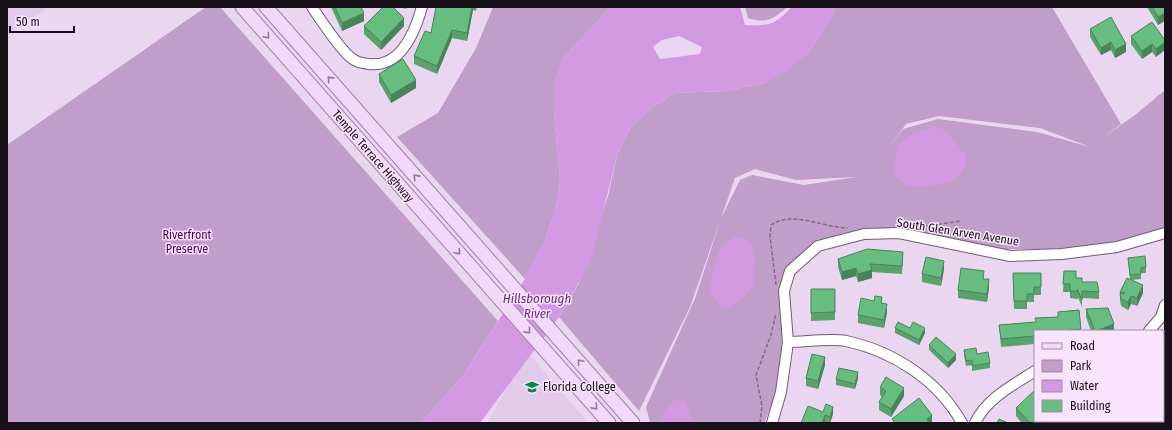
<svg xmlns="http://www.w3.org/2000/svg" width="1172" height="430" font-family="'Fira Sans Condensed',sans-serif">
<style>
.built{fill:#e3c9ea}
.green{fill:#c19dca;fill-rule:evenodd}
.water{fill:#d398e2;fill-rule:evenodd}
.lines{fill:none;stroke-linecap:round;stroke-linejoin:round}
.minor-casing{stroke:#6f5c74;stroke-width:12}
.major-casing{stroke:#a181aa;stroke-width:15}
.path{stroke:#7c6e80;stroke-width:1.5;stroke-dasharray:4 2;stroke-linecap:butt}
.minor{stroke:#fff;stroke-width:10}
.major{stroke:#f4d8fb;stroke-width:13}
.wall{fill:#59a26d}
.shaded-wall{fill:#488459}
.building{fill:#67bc7f;stroke:#488459}
.oneway{stroke:#917e95}
.labels{text-anchor:middle;dominant-baseline:central;stroke-width:3;stroke-linejoin:round;paint-order:stroke}
.street-label{font-size:12px;fill:#171019;stroke:#f9e3fe}
.park-label{font-size:12px;fill:#500060;stroke:#f9e3fe}
.poi-label{font-size:12px;fill:#171019;stroke:#f9e3fe;text-anchor:start}
.water-label{font-size:13px;font-style:italic;fill:#702a81;stroke:#f9e3fe}
</style>
<rect width="100%" height="100%" fill="#ebd6f1"/>
<g class="built">
<polygon points="7,7 43,7 45,10 7,34"/>
<polygon points="527,351 588,423 487,423"/>
</g>
<g class="green">
<polygon points="206,7 220,7 498,321 463,376 421,423 7,423 7,145"/>
<polygon points="493,7 616,7 608,10 563,59 554,87 554,111 560,180 556,209 544,243 525,279 397,137 438,113 476,48"/>
<path d="M745,7H787C774,19 766,24 748,18Z"/>
<path d="M836,7H1052L1121,124L1101,139L1135,115L1165,90V227C1116,247 1060,250 1007,249C948,248 870,208 815,246C810,249 802,253 798,258C794,266 781,285 780,293C778,308 782,326 783,341C784,370 776,397 764,423H650L646,407L696,296L721,218L740,180L752,175L804,185L856,177L796,180L755,169L735,178L690,307L639,411L559,317L579,283L608,196L617,155L630,128L651,108L675,93L725,91L764,83L807,55L829,21ZM939,116L1040,128L1090,147L1037,132L938,119L903,129L887,150L906,124Z"/>
</g>
<g class="water">
<path d="M616,7H740L745,25C771,26 774,25 792,7H836L829,21L807,55L784,73L764,83L725,91L675,93L651,108L630,128L617,155L591,261L559,317L480,423H421L463,376L525,279L544,243L556,209L560,180L554,111V87L563,59L608,10ZM679,36L702,47L700,54L660,59L653,47L662,40Z"/>
<path d="M938,126L948,133L966,156C966,160 966,164 964,168C959,187 922,188 907,186L895,175C892,137 906,136 938,126Z"/>
<path d="M735,236C755,241 756,251 754,269C754,274 755,281 753,285C747,295 735,305 725,310C719,306 712,297 710,290C708,281 718,248 724,243C727,240 732,238 735,236Z"/>
<path d="M679,398L685,402L694,423H659C662,413 669,403 679,398Z"/>
</g>
<g class="lines">
<g class="minor-casing">
<g id="minor">
<path d="M312,7C320,19 339,47 349,56C355,62 361,63 369,64C401,68 415,32 422,7"/>
<polyline points="1149,331 1161,317 1165,305"/>
<path d="M788,342C805,342 830,338 846,341C893,351 938,380 962,423"/>
<polyline points="1163,394 1165,395"/>
<polyline points="772,423 781,392 788,342 784,291 790,271 818,246 864,234 899,233 1010,256 1062,254 1117,247 1165,233"/>
<path d="M975,423C986,399 1013,385 1035,371"/>
</g>
</g>
<g class="major-casing">
<g id="major">
<polyline points="242,7 609,423"/>
<polyline points="266,7 633,423"/>
</g>
</g>
<g class="path">
<polyline points="920,227 961,221"/>
<path d="M776,285L770,236L771,225C793,210 824,228 848,228"/>
<polyline points="760,423 762,406 756,375 771,335 776,313"/>
</g>
<use href="#minor" class="minor"/>
<use href="#major" class="major"/>
</g>
<g class="wall">
<polygon points="331,7 361,7 364,21 342,31"/>
<polygon points="398,7 406,7 406,9"/>
<polygon points="436,7 477,7 476,11 473,10 467,41 452,38 437,74 414,64 414,56 431,33"/>
<polygon points="1147,7 1165,7 1158,25"/>
<polygon points="364,26 404,26 381,50 364,34"/>
<polygon points="1090,29 1126,44 1126,52 1115,58 1111,50 1101,55 1090,37"/>
<polygon points="1131,36 1165,40 1156,57 1152,52 1142,59 1131,44"/>
<polygon points="379,74 416,88 391,103 379,82"/>
<polygon points="1128,258 1146,267 1146,273 1141,273 1141,279 1132,280 1143,293 1137,306 1131,304 1128,310 1121,306 1120,300 1120,292 1130,279"/>
<polygon points="838,259 903,260 902,274 872,272 872,278 858,282 856,276 842,280 838,267"/>
<polygon points="944,269 941,286 922,282 922,274"/>
<polygon points="1064,271 1099,292 1099,299 1082,298 1082,307 1078,297 1078,299 1070,298 1070,292 1063,292"/>
<polygon points="1013,273 1041,273 1041,295 1034,295 1034,302 1027,302 1027,309 1014,309"/>
<polygon points="984,279 989,287 987,302 958,298 958,290"/>
<polygon points="811,289 835,289 835,320 811,321"/>
<polygon points="874,301 882,303 887,312 884,328 858,323 858,315"/>
<polygon points="1086,309 1114,331 1091,331 1086,317"/>
<polygon points="1079,310 1081,331 1035,331 1035,344 1001,347 999,325 1035,322 1058,317 1058,312"/>
<polygon points="895,328 910,328 925,333 919,345 895,333"/>
<polygon points="1165,334 1165,367 1163,366 1163,338"/>
<polygon points="929,345 956,360 948,368 929,350"/>
<polygon points="964,350 977,354 990,363 990,368 972,371 972,365 966,366 964,355"/>
<polygon points="825,365 818,389 806,386 806,378"/>
<polygon points="858,378 855,389 836,385 836,379"/>
<polygon points="880,387 904,396 891,417 879,410 879,402 882,397 880,395"/>
<polygon points="1016,408 1048,421 1048,423 1022,423 1016,416"/>
<polygon points="823,412 833,414 830,423 825,422"/>
</g>
<g class="shaded-wall">
<polygon points="472,7 473,7 473,10 467,41 467,33"/>
<polygon points="364,13 364,21 342,31 342,23"/>
<polygon points="1165,13 1165,21 1158,25 1158,17"/>
<polygon points="404,18 404,26 381,50 381,42"/>
<polygon points="452,30 452,38 437,74 437,66"/>
<polygon points="1111,42 1111,50 1101,55 1101,48"/>
<polygon points="1165,42 1165,50 1156,57 1156,49"/>
<polygon points="1126,44 1126,52 1115,58 1115,50"/>
<polygon points="1152,44 1152,52 1142,59 1142,51"/>
<polygon points="416,80 416,88 391,103 391,95"/>
<polygon points="944,261 944,269 941,286 941,278"/>
<polygon points="856,268 856,276 842,280 842,272"/>
<polygon points="872,270 872,278 858,282 858,274"/>
<polygon points="989,279 989,287 987,302 987,294"/>
<polygon points="1143,285 1143,293 1137,306 1137,298"/>
<polygon points="1131,296 1131,304 1128,310 1128,302"/>
<polygon points="887,304 887,312 884,328 884,320"/>
<polygon points="1114,324 1114,331 1096,331"/>
<polygon points="925,328 925,333 919,345 919,340"/>
<polygon points="956,354 956,360 948,368 948,363"/>
<polygon points="825,357 825,365 818,389 818,381"/>
<polygon points="858,372 858,378 855,389 855,384"/>
<polygon points="904,388 904,396 891,417 891,409"/>
<polygon points="833,407 833,414 830,423 830,417"/>
<polygon points="825,415 825,423 822,423"/>
<polygon points="932,415 932,423 927,423 927,419"/>
<polygon points="1043,421 1048,421 1048,423 1041,423"/>
</g>
<g class="building">
<polygon points="335,7 361,7 364,13 342,23"/>
<polygon points="383,7 393,7 404,18 381,42 364,26"/>
<polygon points="436,7 472,7 467,33 452,30 437,66 414,56 425,31 431,33"/>
<polygon points="1152,7 1165,7 1165,13 1158,17"/>
<polygon points="1111,17 1126,44 1115,50 1111,42 1101,48 1090,29"/>
<polygon points="1152,22 1165,40 1165,42 1156,49 1152,44 1142,51 1131,36"/>
<polygon points="403,59 416,80 391,95 379,74"/>
<polygon points="867,249 903,252 902,266 870,264 872,270 858,274 856,268 842,272 838,259"/>
<polygon points="1145,256 1146,267 1141,268 1141,274 1130,275 1128,258"/>
<polygon points="926,257 944,261 941,278 922,274"/>
<polygon points="961,268 984,271 983,279 989,279 987,294 958,290"/>
<polygon points="1064,271 1076,271 1076,278 1082,278 1082,282 1097,282 1099,292 1082,291 1082,300 1077,289 1078,291 1070,291 1070,284 1063,284"/>
<polygon points="1013,273 1041,273 1041,287 1034,287 1034,294 1027,294 1027,301 1014,301"/>
<polygon points="1127,278 1143,285 1137,298 1131,296 1128,302 1121,299 1120,294 1125,293 1120,292"/>
<polygon points="811,289 835,289 835,312 811,313"/>
<polygon points="875,296 882,297 881,303 887,304 884,320 858,315 861,298 874,301"/>
<polygon points="1108,308 1114,324 1096,331 1095,331 1086,309"/>
<polygon points="1079,310 1081,329 1060,331 1035,331 1035,336 1001,339 999,325 1036,322 1035,318 1058,317 1058,312"/>
<polygon points="898,322 910,328 913,322 925,328 919,340 895,328"/>
<polygon points="1165,334 1165,359 1163,358 1163,338"/>
<polygon points="936,337 956,354 948,363 929,345"/>
<polygon points="976,348 977,354 988,352 990,363 972,366 972,360 966,361 964,350"/>
<polygon points="812,354 825,357 818,381 806,378"/>
<polygon points="839,368 858,372 855,384 836,379"/>
<polygon points="886,377 904,388 891,409 879,402 886,391 880,387"/>
<polygon points="1035,390 1035,421 1043,421 1041,423 1030,423 1016,408"/>
<polygon points="919,398 932,415 927,419 929,423 895,423 892,419"/>
<polygon points="826,404 833,407 830,417 825,415 822,423 801,423 808,406 823,412"/>
<polygon points="1163,416 1165,418 1165,423 1131,423 1127,421 1163,421"/>
<polygon points="999,419 1008,423 997,423"/>
</g>
<defs><path id="oneway-chevron" d="M-2-3.5L2.5 0L-2 3.5" fill="none" stroke-width="1.6" stroke-linecap="round" stroke-linejoin="round"/></defs>
<g class="oneway">
<use href="#oneway-chevron" transform="translate(267 36) rotate(49)"/>
<use href="#oneway-chevron" transform="translate(330 79) rotate(-132)"/>
<use href="#oneway-chevron" transform="translate(416 177) rotate(-132)"/>
<use href="#oneway-chevron" transform="translate(458 252) rotate(49)"/>
<use href="#oneway-chevron" transform="translate(528 331) rotate(48)"/>
<use href="#oneway-chevron" transform="translate(580 362) rotate(-131)"/>
<use href="#oneway-chevron" transform="translate(595 407) rotate(48)"/>
</g>
<defs>
<g id="university-bare" transform="scale(1.08)"><path d="M0-5L7-2L0 1L-7-2ZM-4 1L0 2.5L4 1V4Q0 6-4 4Z" fill="#058642" stroke="#f9e3fe" stroke-width="2.5" paint-order="stroke"/></g>
</defs>
<g fill-rule="evenodd">
<use href="#university-bare" x="532" y="387"/>
</g>
<g class="labels">
<g class="street-label">
<text transform="translate(373 156) rotate(49)">Temple Terrace Highway</text>
<text transform="translate(958 232) rotate(9)">South Glen Arven Avenue</text>
</g>
<g class="park-label">
<text x="187" y="235">Riverfront<tspan x="187" dy="14">Preserve</tspan></text>
</g>
<g class="poi-label">
<text x="543" y="387">Florida College</text>
</g>
<g class="water-label">
<text x="537" y="298">Hillsborough<tspan x="537" dy="15">River</tspan></text>
</g>
</g>
<rect width="1172" height="430" fill="none" stroke="#171019" stroke-width="16"/>
<rect x="1034" y="330" width="130" height="92" fill="#f9e3fe" stroke="#9f8fa2"/>
<rect x="1042" y="343" width="20" height="6" fill="#f4d8fb" stroke="#9f8fa2"/>
<text x="1070" y="350" font-size="12" fill="#171019">Road</text>
<rect x="1042" y="360" width="20" height="12" fill="#c19dca" stroke="#9f8fa2"/>
<text x="1070" y="370" font-size="12" fill="#171019">Park</text>
<rect x="1042" y="380" width="20" height="12" fill="#d398e2" stroke="#9f8fa2"/>
<text x="1070" y="390" font-size="12" fill="#171019">Water</text>
<rect x="1042" y="400" width="20" height="12" fill="#67bc7f" stroke="#9f8fa2"/>
<text x="1070" y="410" font-size="12" fill="#171019">Building</text>
<path d="M10 26v6h64v-6" fill="none" stroke="#171019" stroke-width="2"/>
<text x="16" y="26" font-size="12" fill="#171019" stroke="#f9e3fe" stroke-width="3" paint-order="stroke">50 m</text>
</svg>
